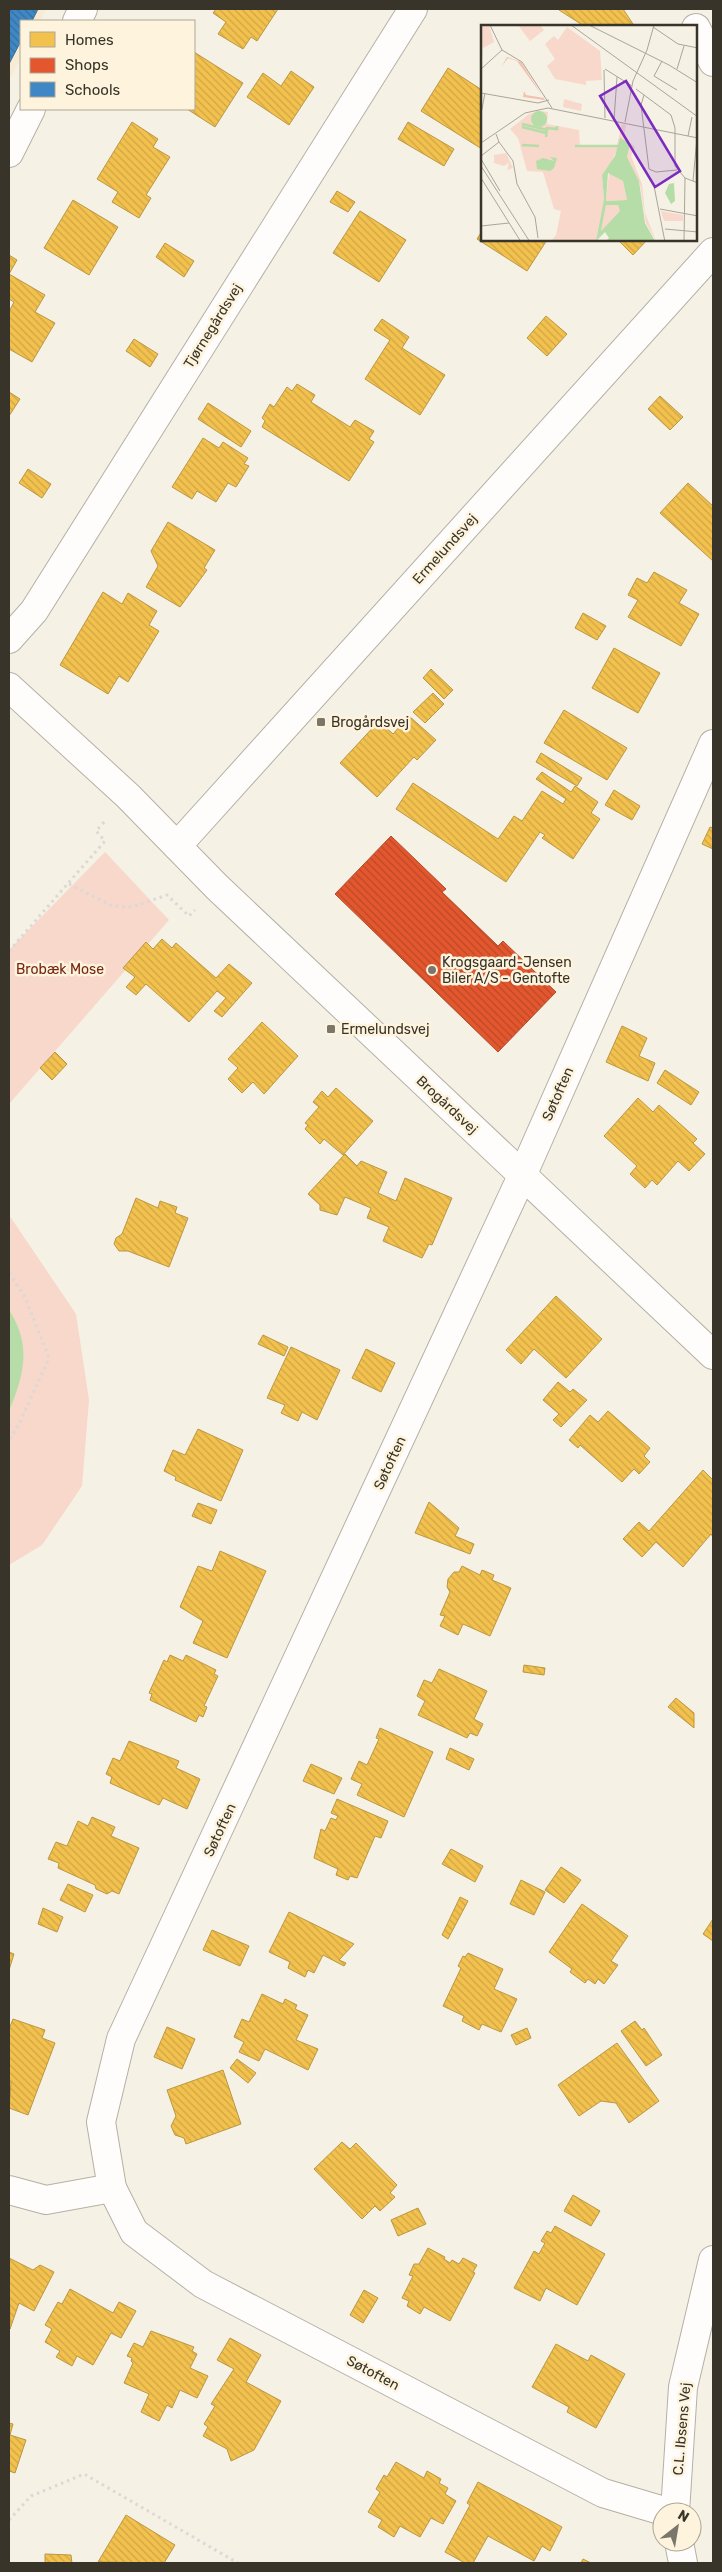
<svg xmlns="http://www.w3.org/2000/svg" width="722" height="2572" font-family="Rubik,sans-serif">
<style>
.built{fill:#f7ecd3}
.green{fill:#f7d8cb}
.water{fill:#b6dda7}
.homes{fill:url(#homes-back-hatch);stroke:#ba9743}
.shops{fill:url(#shops-back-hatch);stroke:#b14c2c}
.schools{fill:url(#schools-back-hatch);stroke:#3d6f96}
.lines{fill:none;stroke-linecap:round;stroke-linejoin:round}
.minor-casing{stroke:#b5b0a6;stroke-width:30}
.path{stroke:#dbd8d5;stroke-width:3;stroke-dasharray:2.5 4;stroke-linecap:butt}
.minor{stroke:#fefdfb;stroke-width:28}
.poi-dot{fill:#7b766b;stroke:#fef4dd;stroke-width:2}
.labels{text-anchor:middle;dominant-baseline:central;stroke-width:5;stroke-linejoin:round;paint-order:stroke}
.street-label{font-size:14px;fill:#393429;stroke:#fef4dd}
.poi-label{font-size:14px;fill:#393429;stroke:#fef4dd;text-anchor:start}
.park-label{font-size:14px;fill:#772612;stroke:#fef4dd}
.inset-river{fill:none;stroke:#b6dda7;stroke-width:2.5}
.inset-road{fill:none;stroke:#aaa59a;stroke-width:1}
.view{fill:#7b2cbf;fill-opacity:0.15;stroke:#7b2cbf;stroke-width:2.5}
.inset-edge{fill:none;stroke:#393429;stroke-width:2.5}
</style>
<defs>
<pattern id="homes-back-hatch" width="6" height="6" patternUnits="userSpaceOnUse" patternTransform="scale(1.25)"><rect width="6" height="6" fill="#f2c14e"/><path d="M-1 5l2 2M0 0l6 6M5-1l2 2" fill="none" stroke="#d0a644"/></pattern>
<pattern id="shops-back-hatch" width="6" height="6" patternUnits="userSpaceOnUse" patternTransform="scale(1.25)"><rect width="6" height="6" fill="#e4572e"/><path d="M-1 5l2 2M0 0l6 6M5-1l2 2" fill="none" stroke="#ba4927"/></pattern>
<pattern id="schools-back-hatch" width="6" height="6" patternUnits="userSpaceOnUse" patternTransform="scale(1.25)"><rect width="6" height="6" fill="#3f88c5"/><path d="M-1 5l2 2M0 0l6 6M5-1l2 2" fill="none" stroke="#3670a0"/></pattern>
</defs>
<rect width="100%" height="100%" fill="#f6f1e5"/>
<polygon class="built" points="9,9 46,9 40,21 21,21 21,57 11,77 9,76"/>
<g class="green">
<polygon points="105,852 169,920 9,1104 9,950"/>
<polygon points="9,1215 76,1314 89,1400 82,1486 42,1545 9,1565 9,1411 20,1380 21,1338 9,1310"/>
</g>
<path class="water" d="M9,1310C32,1345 24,1375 9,1411Z"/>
<g class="homes">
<polygon points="216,9 278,9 257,41 251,37 243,49 218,34 226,22 213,13"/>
<polygon points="560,9 623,9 633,24 629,26 584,26 559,10"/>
<polygon points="194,52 243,83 215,127 187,109 194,109"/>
<polygon points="448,68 482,90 482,149 421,111"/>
<polygon points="291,71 314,87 289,125 247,97 263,73 281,86"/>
<polygon points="132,122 158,139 153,147 170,157 146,195 151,198 139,218 112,202 118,192 97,179"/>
<polygon points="408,122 454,149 444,166 398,139"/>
<polygon points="337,191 355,202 348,212 330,202"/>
<polygon points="73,200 118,227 89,275 44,248"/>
<polygon points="360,211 406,240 379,282 333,253"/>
<polygon points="482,231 482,240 547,240 527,271 477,239"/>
<polygon points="618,240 647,240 633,255"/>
<polygon points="165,243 194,261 184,277 156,257"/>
<polygon points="9,255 17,260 9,274 45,295 35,312 55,323 32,362 9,349 9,312 14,302 9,299"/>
<polygon points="546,316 567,334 547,356 527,338"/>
<polygon points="382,319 409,337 402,348 445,375 420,415 365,379 390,340 374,330"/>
<polygon points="134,339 158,354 150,367 126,351"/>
<polygon points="297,384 315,395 311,402 350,427 355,420 374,431 369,439 374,442 349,481 262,427 265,421 262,418 270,404 274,407 287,387 292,391"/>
<polygon points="9,392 20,399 9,416"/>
<polygon points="660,396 683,417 670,430 648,409"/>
<polygon points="208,403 251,431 241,447 198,419"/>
<polygon points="203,438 219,448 223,442 248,458 244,464 249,466 236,487 228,483 216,502 197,491 192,499 172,487"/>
<polygon points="28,469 51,484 42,498 19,483"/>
<polygon points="688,483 713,506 713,561 660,513"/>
<polygon points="168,522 215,550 204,568 207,570 180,607 146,587 158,566 151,551"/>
<polygon points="654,572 687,590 679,603 699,614 681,646 628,617 638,600 628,595 637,578 647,583"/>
<polygon points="103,592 122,604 128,593 157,611 149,625 159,631 128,682 119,676 108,694 60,665"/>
<polygon points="583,613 606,626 597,640 575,628"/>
<polygon points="614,648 660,673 638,713 592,688"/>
<polygon points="431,669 453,690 444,699 423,678"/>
<polygon points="433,693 444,704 425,723 413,712"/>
<polygon points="564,710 627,748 607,780 544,743"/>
<polygon points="409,716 436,740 417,760 414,757 377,797 340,763 379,721 393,734"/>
<polygon points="541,753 582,778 577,786 536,762"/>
<polygon points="542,772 571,792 575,786 598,802 591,813 600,819 573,859 542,838 545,835 540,832 506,882 396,809 413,783 498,839 514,816 522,821 542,791 563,804 566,799 536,779"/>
<polygon points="614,790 640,806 632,820 605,805"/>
<polygon points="710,827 713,828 713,849 702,844"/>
<polygon points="162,939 172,948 176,943 216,978 229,964 252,983 222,1017 214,1011 226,998 217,991 189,1022 146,984 136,995 126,987 135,977 123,968 146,942 153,949"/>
<polygon points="262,1022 298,1056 264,1094 253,1082 242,1093 228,1079 238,1068 228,1059"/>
<polygon points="622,1026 647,1038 639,1056 655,1063 648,1081 606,1062"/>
<polygon points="55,1052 67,1064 52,1080 40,1068"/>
<polygon points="665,1070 699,1092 691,1105 657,1083"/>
<polygon points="336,1088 373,1121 343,1155 324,1139 320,1144 305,1129 308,1125 305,1123 319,1107 313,1102 322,1091 328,1097"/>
<polygon points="638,1098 653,1112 659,1105 697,1139 693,1143 705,1154 689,1171 678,1161 657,1185 652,1180 645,1188 630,1174 637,1166 604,1136"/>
<polygon points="345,1154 357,1166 361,1161 387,1172 378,1193 396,1201 405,1178 452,1198 432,1245 429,1244 422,1258 383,1241 389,1227 367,1218 371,1208 345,1197 337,1215 320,1210 320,1205 308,1194"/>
<polygon points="136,1198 158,1208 160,1201 177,1207 175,1213 188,1218 169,1267 128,1251 119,1251 114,1244 116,1238 122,1234"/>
<polygon points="556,1296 602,1339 566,1378 534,1349 521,1364 506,1350"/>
<polygon points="263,1335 288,1347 284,1356 258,1344"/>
<polygon points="291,1347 340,1370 317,1420 302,1412 298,1421 281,1413 285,1405 267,1398"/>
<polygon points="366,1349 395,1363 381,1392 352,1378"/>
<polygon points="558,1382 570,1392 573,1389 587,1400 561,1427 553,1420 559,1414 543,1400"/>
<polygon points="608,1411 650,1448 644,1456 650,1462 639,1474 634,1469 622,1482 580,1445 578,1448 569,1440 590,1415 598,1422"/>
<polygon points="198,1429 243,1450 221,1501 175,1480 176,1477 164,1471 173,1450 185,1455"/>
<polygon points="703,1470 713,1480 713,1537 711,1534 683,1567 656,1542 642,1557 623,1539 639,1522 649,1531"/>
<polygon points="429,1502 459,1528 455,1536 474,1544 470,1554 415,1533"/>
<polygon points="198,1503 217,1510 211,1524 192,1516"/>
<polygon points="220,1551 266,1571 227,1658 193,1643 203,1621 180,1607 198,1566 212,1571"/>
<polygon points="462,1566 480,1575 482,1570 494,1575 492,1580 511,1588 490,1636 463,1624 458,1635 440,1626 445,1616 440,1615 450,1592 447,1587 448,1579 454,1572 459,1572"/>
<polygon points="170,1655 183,1661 186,1655 216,1670 214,1674 218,1676 204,1706 207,1707 203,1717 199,1715 196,1722 150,1700 152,1694 149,1693 164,1660 167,1662"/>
<polygon points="524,1665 545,1668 544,1675 523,1672"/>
<polygon points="439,1669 487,1691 474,1719 483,1724 477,1736 470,1733 467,1738 418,1715 425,1701 417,1696 424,1680 432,1683"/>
<polygon points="676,1698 694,1713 694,1728 668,1707"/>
<polygon points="380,1728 433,1752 404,1817 357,1795 362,1784 351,1779 359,1761 367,1765 379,1739 376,1738"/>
<polygon points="129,1741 179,1761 176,1768 200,1779 187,1809 163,1798 159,1805 110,1783 112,1777 106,1774 113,1758 120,1761"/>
<polygon points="450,1748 474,1759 469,1770 446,1759"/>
<polygon points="311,1764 342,1778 334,1794 303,1781"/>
<polygon points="337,1799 388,1821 381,1838 375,1836 357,1878 350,1876 348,1880 336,1875 338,1869 314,1858 321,1829 325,1831 331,1818 336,1820 338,1816 331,1813"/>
<polygon points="92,1817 115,1827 111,1836 139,1848 119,1894 112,1891 107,1894 96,1889 95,1885 58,1868 59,1863 48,1859 56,1842 67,1846 78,1821 88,1826"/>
<polygon points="451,1849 483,1866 475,1882 442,1864"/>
<polygon points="561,1867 581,1880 564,1903 545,1890"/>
<polygon points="521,1880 545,1892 534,1915 510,1904"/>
<polygon points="68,1884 93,1895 85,1912 60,1900"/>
<polygon points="460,1897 468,1901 448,1939 442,1935"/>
<polygon points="582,1904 628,1936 611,1961 618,1965 604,1984 598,1979 595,1984 588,1979 585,1983 570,1972 572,1969 549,1952"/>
<polygon points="43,1908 63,1917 57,1932 38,1924"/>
<polygon points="289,1912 354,1944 339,1960 346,1963 344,1966 323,1955 314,1973 308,1970 305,1977 288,1968 290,1962 269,1952"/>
<polygon points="713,1919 713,1941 703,1934"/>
<polygon points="212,1930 249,1946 240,1966 203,1950"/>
<polygon points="9,1952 14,1954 9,1970"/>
<polygon points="468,1953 503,1969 494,1989 517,1999 501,2032 482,2024 479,2030 462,2021 464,2016 443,2006 461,1968 458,1966 463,1956 465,1957"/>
<polygon points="262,1994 283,2004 285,1999 297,2005 295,2009 308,2015 296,2040 318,2049 308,2070 265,2049 259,2061 239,2052 244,2042 234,2037 242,2019 249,2022"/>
<polygon points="13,2019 45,2030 42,2038 55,2043 28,2115 9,2108 11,2082 9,2082 9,2029"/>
<polygon points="635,2021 642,2030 644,2028 662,2055 646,2066 621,2031"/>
<polygon points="167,2027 195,2039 182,2069 154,2057"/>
<polygon points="527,2028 531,2038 516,2045 511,2035"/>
<polygon points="617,2043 659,2101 629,2123 616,2103 601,2101 579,2116 558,2085"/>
<polygon points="237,2059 256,2073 248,2083 230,2068"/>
<polygon points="223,2070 241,2124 186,2144 184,2138 175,2135 171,2126 176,2116 167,2090"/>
<polygon points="342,2142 350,2149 356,2143 397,2185 390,2193 395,2197 380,2211 375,2206 362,2219 314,2169"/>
<polygon points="573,2195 600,2211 591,2226 564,2211"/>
<polygon points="418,2208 426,2224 398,2236 391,2220"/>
<polygon points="555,2226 605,2254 577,2305 546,2288 540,2301 514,2288 534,2251 539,2254 545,2243 541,2241 547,2231 551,2233"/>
<polygon points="428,2248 445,2257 444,2259 450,2263 452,2260 459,2264 463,2258 477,2265 473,2272 475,2273 450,2321 424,2307 420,2314 407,2306 409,2301 402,2298 413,2276 409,2275 414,2264 419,2264"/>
<polygon points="9,2258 33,2270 40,2265 54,2272 34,2311 19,2303 10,2329"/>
<polygon points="70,2289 113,2313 119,2302 136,2311 121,2338 111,2333 93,2365 77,2356 72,2366 56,2357 60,2351 45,2342 52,2329 45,2325 58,2302 62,2304"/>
<polygon points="364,2290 378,2298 363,2323 350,2315"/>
<polygon points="151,2331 194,2347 192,2351 197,2354 190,2368 208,2376 197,2398 180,2390 172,2408 167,2405 159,2421 141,2412 149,2394 124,2383 133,2363 131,2361 132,2358 127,2356 134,2343 143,2347"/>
<polygon points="230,2338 261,2355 246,2382 281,2401 254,2450 231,2461 227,2449 203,2436 208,2427 204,2424 215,2406 211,2404 234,2369 217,2360"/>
<polygon points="556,2344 588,2361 591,2355 625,2374 596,2428 567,2412 569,2407 532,2387"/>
<polygon points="9,2423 13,2424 10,2435 26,2440 15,2473 9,2471"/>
<polygon points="396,2462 424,2478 427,2471 441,2479 439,2483 448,2488 445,2494 456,2501 443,2524 431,2518 420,2537 400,2526 394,2537 378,2527 382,2520 368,2512 380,2492 376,2489 384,2475 387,2477"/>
<polygon points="478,2482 562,2527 550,2551 542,2546 534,2561 488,2536 473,2563 465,2563 445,2552 470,2505 467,2503"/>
<polygon points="126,2515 175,2545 164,2563 98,2562"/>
<polygon points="45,2554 71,2555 72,2563 45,2563"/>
<polygon points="583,2559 591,2563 581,2563"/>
</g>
<polygon class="shops" points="391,836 446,889 442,892 498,946 503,941 556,992 498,1052 335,894"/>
<polygon class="schools" points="9,9 38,9 32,21 21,21 21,41 9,64"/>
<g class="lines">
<g class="minor-casing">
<g id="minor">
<polyline points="77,21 83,9"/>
<polyline points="696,28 713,62"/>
<polyline points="9,153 31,109"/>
<polyline points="9,639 34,611 413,9"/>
<polyline points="9,687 128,796 217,887 713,1355"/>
<polyline points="177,846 713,252"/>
<polyline points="9,2190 46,2200 112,2188"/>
<polyline points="667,2512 603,2493 203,2284 134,2232 112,2188 101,2122 121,2039 522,1176 713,744"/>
<polyline points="675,2512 683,2387 713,2260"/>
<polyline points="679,2542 683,2563"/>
</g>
</g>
<g class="path">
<polyline points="69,884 112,906 132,907 167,895 189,916 195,910"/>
<polyline points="9,951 105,841 96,831 106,820"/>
<polyline points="9,1273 25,1297 49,1358 20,1422 9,1440"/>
<polyline points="9,2520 31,2496 84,2474 238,2563"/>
</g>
<use href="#minor" class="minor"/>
</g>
<g class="poi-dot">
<rect x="316" y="717" width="10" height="10" rx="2.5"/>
<circle cx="432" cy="970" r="5"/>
<rect x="326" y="1024" width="10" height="10" rx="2.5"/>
</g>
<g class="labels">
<g class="street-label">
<text transform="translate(213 326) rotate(-58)">Tjørnegårdsvej</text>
<text transform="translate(445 549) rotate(-48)">Ermelundsvej</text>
<text transform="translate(558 1094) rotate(-66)">Søtoften</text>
<text transform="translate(447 1105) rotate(43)">Brogårdsvej</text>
<text transform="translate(390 1463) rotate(-65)">Søtoften</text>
<text transform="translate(220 1830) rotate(-65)">Søtoften</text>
<text transform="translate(373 2373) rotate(28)">Søtoften</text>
<text transform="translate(682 2429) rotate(-85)">C.L. Ibsens Vej</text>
</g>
<g class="poi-label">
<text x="331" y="722">Brogårdsvej</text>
<text x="442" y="962">Krogsgaard-Jensen<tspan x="442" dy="16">Biler A/S - Gentofte</tspan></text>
<text x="341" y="1029">Ermelundsvej</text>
</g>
<g class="park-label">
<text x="60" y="969">Brobæk Mose</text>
</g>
</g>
<g transform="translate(481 25)">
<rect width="216" height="216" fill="#f6f1e5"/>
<path d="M26,32L40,37L64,75L42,72L43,66L45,70L63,73L36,36L27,33L21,41Z" fill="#f5c0ad"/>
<path d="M128,148L142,156L146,175L125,176ZM125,180H138L139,186L120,206Z" fill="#f7d8cb"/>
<path d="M0,0H8L13,17L2,23V36ZM37,0H59L63,5L49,16ZM86,2L119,26L121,55L105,56V60L74,54L66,41L74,34L64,19L73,11L77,15ZM83,74L101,79L100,86L82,82ZM58,86L67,87L66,99L98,105L99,122L136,120L141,99L145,100L143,112L154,122L150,131L161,159L164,188L175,216L165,198L159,159L146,132L148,117L141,114L130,138L121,150L123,174L115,216H70L75,210L80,186L73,184L62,147L46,146L37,113L29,104L48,89ZM25,128L32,143L26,145L28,138L23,141L13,138V130ZM180,186L202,190V196H183Z" fill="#f7d8cb"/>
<path d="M50 94a8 8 0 1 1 16 0a8 8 0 1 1-16 0ZM139,113L149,118L146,132L158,156L164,198L174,216H125L128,213L124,207L115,216L123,174L121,150L134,131ZM127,148L142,156L146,175L125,176ZM125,180H137L139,186L120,206ZM69,132L76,133L73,143L69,146L56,144L55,136L62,133L73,136ZM193,158L194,176L190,179L184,168L188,159Z" fill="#b6dda7" fill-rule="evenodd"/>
<path class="inset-river" d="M41,99L66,105M41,102L65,108M65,112L66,103L76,104V101M41,120L58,121M94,121H137"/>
<path class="inset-road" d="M9,0L21,25L41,37L71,83M90,0L217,92M108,0L188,40L217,58M172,2L197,19L217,23M181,36L173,51L196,65M0,44L21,25M124,44L151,61M196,44L203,21M123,45L124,93M155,64L190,90L194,103V141L204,153L217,158M0,68L57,78L68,75M163,70L160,80L168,144L175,147L196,145M0,89L4,68M133,95L136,52M144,97L152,56L166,25L173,0M207,111L211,92M18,117L32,136L36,159L54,192L57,213M0,118L44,88L67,83L217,113M0,131L18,117L15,109M0,134L19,166M0,141L49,217M0,153L40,217M212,156L216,113M173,161L184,217M179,184L217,191M0,201L28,198M184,204L217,207M203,217L204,153"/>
<path class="view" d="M145,56L199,146L174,162L119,71Z"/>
<rect width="216" height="216" class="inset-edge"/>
</g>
<rect width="722" height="2572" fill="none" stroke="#393429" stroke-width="20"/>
<rect x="20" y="20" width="175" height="90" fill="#fef4dd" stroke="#afa795"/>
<rect x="30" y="32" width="25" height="15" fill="#f2c14e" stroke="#afa795"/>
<text x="65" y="45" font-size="15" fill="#393429">Homes</text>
<rect x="30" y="58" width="25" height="15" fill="#e4572e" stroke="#afa795"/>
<text x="65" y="70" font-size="15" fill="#393429">Shops</text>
<rect x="30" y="82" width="25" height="15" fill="#3f88c5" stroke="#afa795"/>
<text x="65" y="95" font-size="15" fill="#393429">Schools</text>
<g transform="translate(677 2527) rotate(31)"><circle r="24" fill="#fef4dd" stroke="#afa795"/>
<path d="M0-4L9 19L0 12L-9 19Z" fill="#7b766b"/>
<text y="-8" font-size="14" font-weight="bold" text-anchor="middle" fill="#393429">N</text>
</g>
</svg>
